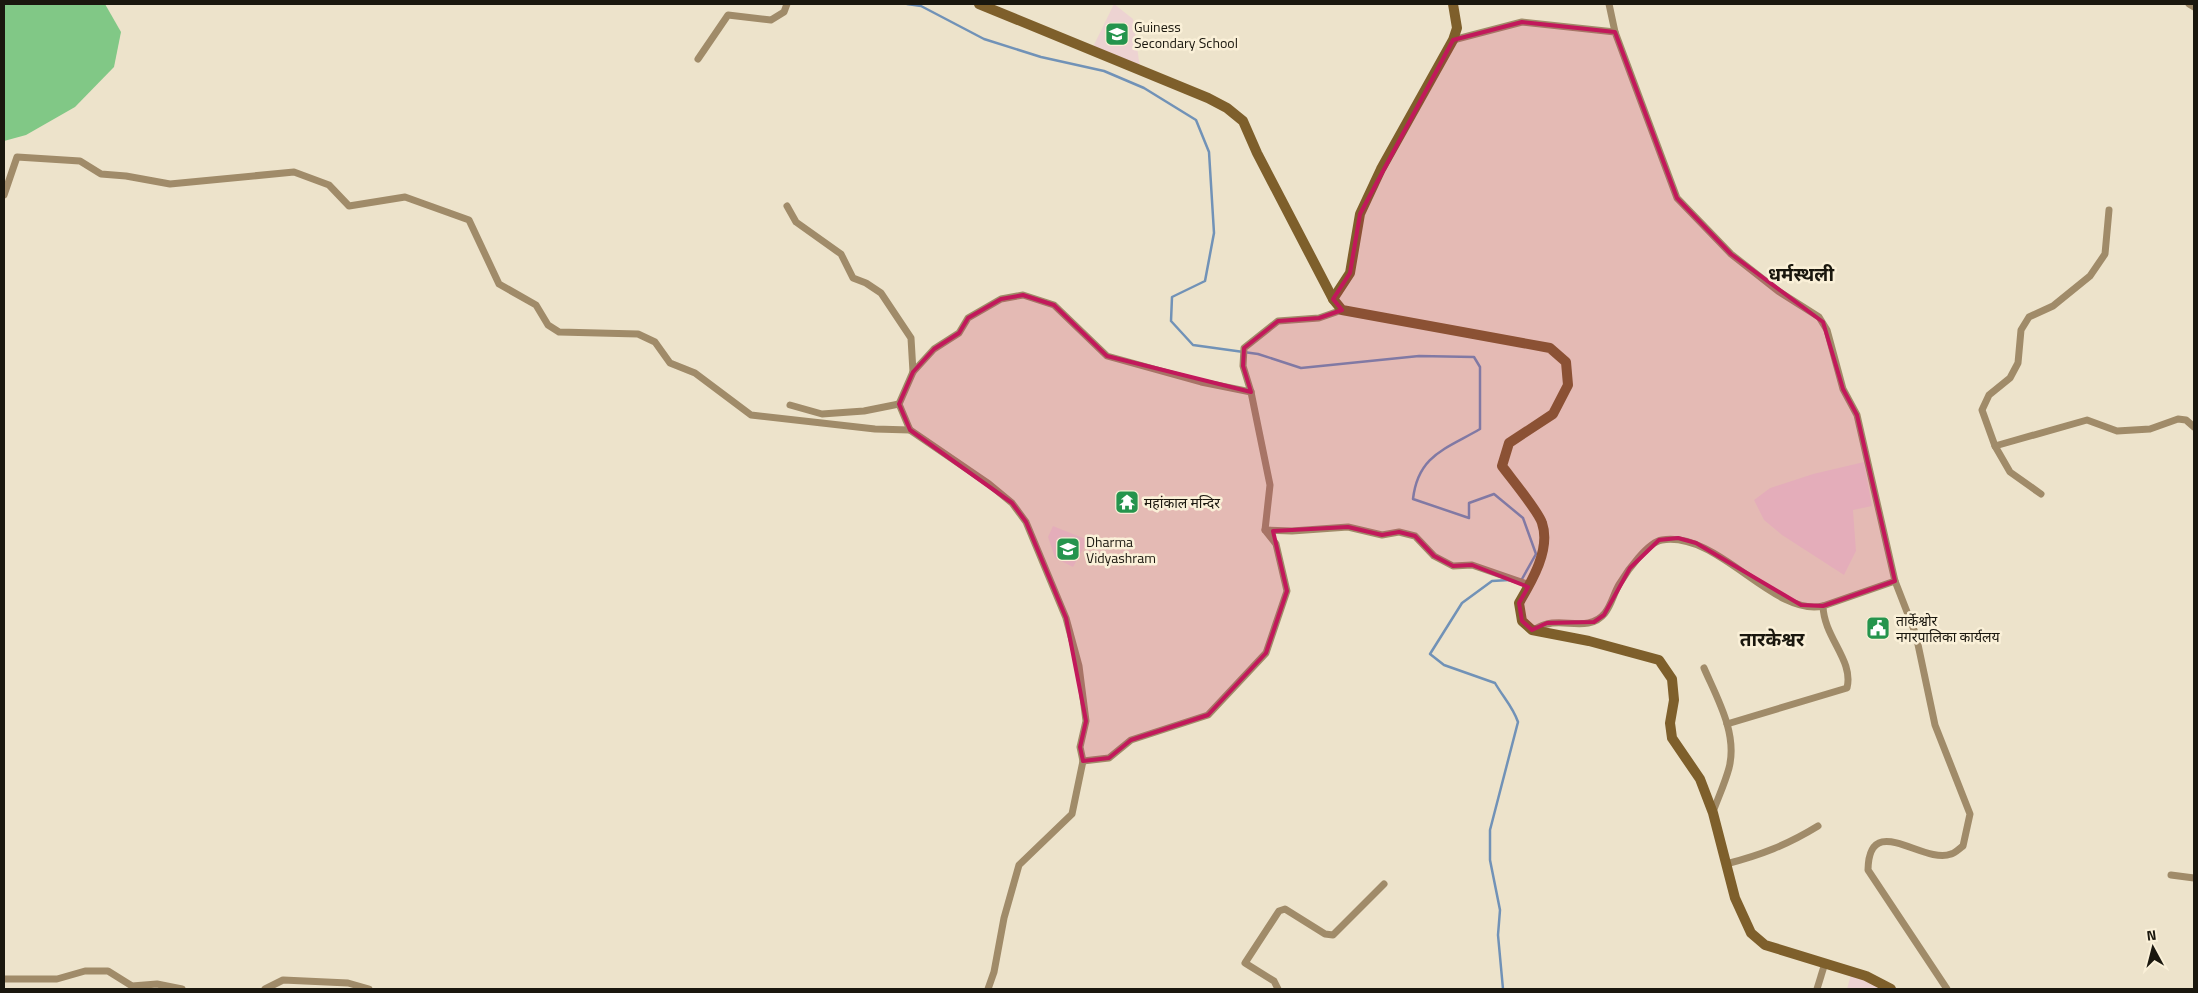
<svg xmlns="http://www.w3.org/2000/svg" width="2198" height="993" font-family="'Titillium Web','Noto Sans Devanagari',sans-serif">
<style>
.education{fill:#edd3d2}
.forest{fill:#81c886}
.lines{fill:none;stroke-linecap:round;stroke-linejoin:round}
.stream{stroke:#7192b7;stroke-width:2.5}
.street{stroke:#a08b69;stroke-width:7}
.secondary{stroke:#7e5f2b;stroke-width:10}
.marked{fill:#c2185b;fill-opacity:0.2;stroke:#c2185b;stroke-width:4;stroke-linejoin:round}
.labels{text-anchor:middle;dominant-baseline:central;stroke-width:5;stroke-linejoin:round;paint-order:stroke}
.poi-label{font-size:14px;fill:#1a170e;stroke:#faf0d8;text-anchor:start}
.district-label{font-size:19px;font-weight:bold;fill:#1a170e;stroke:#faf0d8}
</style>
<rect width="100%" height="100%" fill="#ede3cb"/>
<g class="education">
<polygon points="1114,4 1133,19 1140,68 1092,49"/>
<polygon points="1864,462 1872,506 1853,510 1856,551 1844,575 1782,535 1764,520 1754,500 1770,488 1813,474"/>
<polygon points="1053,526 1088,540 1073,567 1055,558 1048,537"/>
<polygon points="1852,971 1888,989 1847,989"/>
</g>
<polygon class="forest" points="4,4 105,4 121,32 114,67 75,107 26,135 4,141"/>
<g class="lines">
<g class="stream">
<path d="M907,4L921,6L984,39L1041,57L1104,71L1144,88L1196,120L1209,152L1214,233L1205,281L1172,297L1171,321L1193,345L1258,354L1301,368L1419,356L1474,357L1480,367V429C1446,449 1418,455 1413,499L1469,518V503L1494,494L1523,518L1536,554L1522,579"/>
<path d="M1503,989L1498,935L1500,910L1490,860V830L1518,722C1513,707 1503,697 1495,683L1444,665L1430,654L1462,603L1492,581L1509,580"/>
</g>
<g class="street">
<polyline points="1609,4 1615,32"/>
<polyline points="2189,4 2194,7"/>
<path d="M1453,40L1522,22L1615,32L1677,198L1731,254L1778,291L1819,317L1827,330L1843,389L1857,415L1895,581L1916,635L1935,725L1970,814L1963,846C1960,848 1955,853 1951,854C1923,865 1869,810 1868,870L1947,989"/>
<polyline points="698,59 728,15 771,20 784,12 787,4"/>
<polyline points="4,195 17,157 80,161 101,174 126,176 170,184 294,172 329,185 349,206 405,197 469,220 499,284 536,305 548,325 559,332 638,334 655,342 670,363 695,373 751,415 875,429 910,430"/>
<polyline points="787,206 796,222 841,254 853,278 866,283 881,293 911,338 913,372 899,404 910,430 989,484 1012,503 1026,522 1066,618 1079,666 1086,721 1080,747 1083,761 1072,814 1019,865 1004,918 994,972 988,989"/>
<polyline points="913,372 934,349 959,333 968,318 1001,299 1023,295 1054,305 1107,356 1201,382 1251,392"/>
<polyline points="790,405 822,414 864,411 899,404"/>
<polyline points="1995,446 2087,420 2117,431 2150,429 2178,419 2186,420 2194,427"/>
<polyline points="2041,494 2010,472 1995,446 1982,410 1989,395 2010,378 2018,363 2021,330 2029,317 2053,306 2090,276 2105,254 2109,210"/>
<polyline points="1265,530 1292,531 1348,527 1382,535 1399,532 1415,536 1434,556 1453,566 1472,565 1530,585"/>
<path d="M1533,630C1537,628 1542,625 1547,624C1566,619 1590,632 1605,613C1612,604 1614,592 1620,583C1627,571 1648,542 1662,540C1719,531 1773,617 1823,606"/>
<path d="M1704,668C1717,698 1738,734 1729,768C1725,783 1718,798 1713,812"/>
<path d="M1727,724L1847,688C1854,660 1824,638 1823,606L1895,581"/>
<polyline points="1083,761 1109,758 1131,740 1208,715 1266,653 1287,591 1276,544 1265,530 1270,485 1251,392 1243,366 1244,348 1278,321 1319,318 1342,310"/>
<path d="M1726,864C1761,855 1787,845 1818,826"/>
<polyline points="2171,875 2194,878"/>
<polyline points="4,979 57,979 85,971 108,971 132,986 157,984 182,989"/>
<polyline points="265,989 283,980 348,983 369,989"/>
<polyline points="1278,989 1274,981 1245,963 1279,911 1285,909 1325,934 1333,935 1384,884"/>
<polyline points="1817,989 1825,963"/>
</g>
<g class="secondary">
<path d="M979,4L1208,98L1227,108L1243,121L1257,153L1333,299L1342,310L1550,348L1566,362L1568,385L1553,414L1509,443L1502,466C1510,477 1539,512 1542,523C1551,549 1532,581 1519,603L1522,621L1532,630L1589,641L1659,660L1672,679L1674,700L1670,723L1672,738L1700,779L1713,813L1735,898L1751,933L1765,945L1866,976L1891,989"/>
<polyline points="1333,299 1350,273 1360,214 1381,169 1453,40 1457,28 1453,4"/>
</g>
</g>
<path class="marked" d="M1522,22L1615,32L1677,198L1731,254L1823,322L1843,389L1857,415L1895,581L1823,606L1801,605L1696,543L1678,538L1659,540L1630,568L1604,615L1594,622L1547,623L1532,630L1522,621L1519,603L1528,587L1472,565L1453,566L1434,556L1415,536L1399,532L1382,535L1348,527L1273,531L1287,591L1266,653L1208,715L1131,740L1109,758L1083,761L1080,747L1086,721L1066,618L1026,522L1012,503L910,430L899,404L913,372L934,349L959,333L968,318L1001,299L1023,295L1054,305L1107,356L1251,392L1243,366L1244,348L1278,321L1319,318L1342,310L1333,299L1350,273L1360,214L1453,40Z"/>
<defs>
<g id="school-square" transform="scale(1.25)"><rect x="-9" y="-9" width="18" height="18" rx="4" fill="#25944d" stroke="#faf0d8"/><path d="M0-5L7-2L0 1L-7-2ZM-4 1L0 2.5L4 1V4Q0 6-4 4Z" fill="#fff"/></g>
<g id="temple-square" transform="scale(1.25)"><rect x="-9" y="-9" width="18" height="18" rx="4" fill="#25944d" stroke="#faf0d8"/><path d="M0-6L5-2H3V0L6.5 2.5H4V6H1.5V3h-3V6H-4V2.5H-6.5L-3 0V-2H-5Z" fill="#fff"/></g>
<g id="civic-square" transform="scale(1.25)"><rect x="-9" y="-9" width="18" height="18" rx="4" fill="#25944d" stroke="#faf0d8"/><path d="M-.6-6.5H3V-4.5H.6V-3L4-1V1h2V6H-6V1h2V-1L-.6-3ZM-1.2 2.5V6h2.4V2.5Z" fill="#fff"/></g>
</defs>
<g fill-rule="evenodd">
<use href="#school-square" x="1117" y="34"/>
<use href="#temple-square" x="1127" y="502"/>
<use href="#school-square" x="1068" y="549"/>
<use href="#civic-square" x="1878" y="628"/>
</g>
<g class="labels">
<g class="poi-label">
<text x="1134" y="26">Guiness<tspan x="1134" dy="16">Secondary School</tspan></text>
<text x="1144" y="502">महांकाल मन्दिर</text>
<text x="1086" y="541">Dharma<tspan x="1086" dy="16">Vidyashram</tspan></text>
<text x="1896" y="620">तार्केश्वोर<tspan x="1896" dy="16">नगरपालिका कार्यलय</tspan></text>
</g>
<g class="district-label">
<text x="1801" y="273">धर्मस्थली</text>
<text x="1772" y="638">तारकेश्वर</text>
</g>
</g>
<rect width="2198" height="993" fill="none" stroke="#1a170e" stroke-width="10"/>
<g transform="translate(2153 948) rotate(353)" stroke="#faf0d8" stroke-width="4" paint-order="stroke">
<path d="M0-4L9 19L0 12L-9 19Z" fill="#1a170e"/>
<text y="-8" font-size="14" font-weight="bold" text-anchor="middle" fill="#1a170e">N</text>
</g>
</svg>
